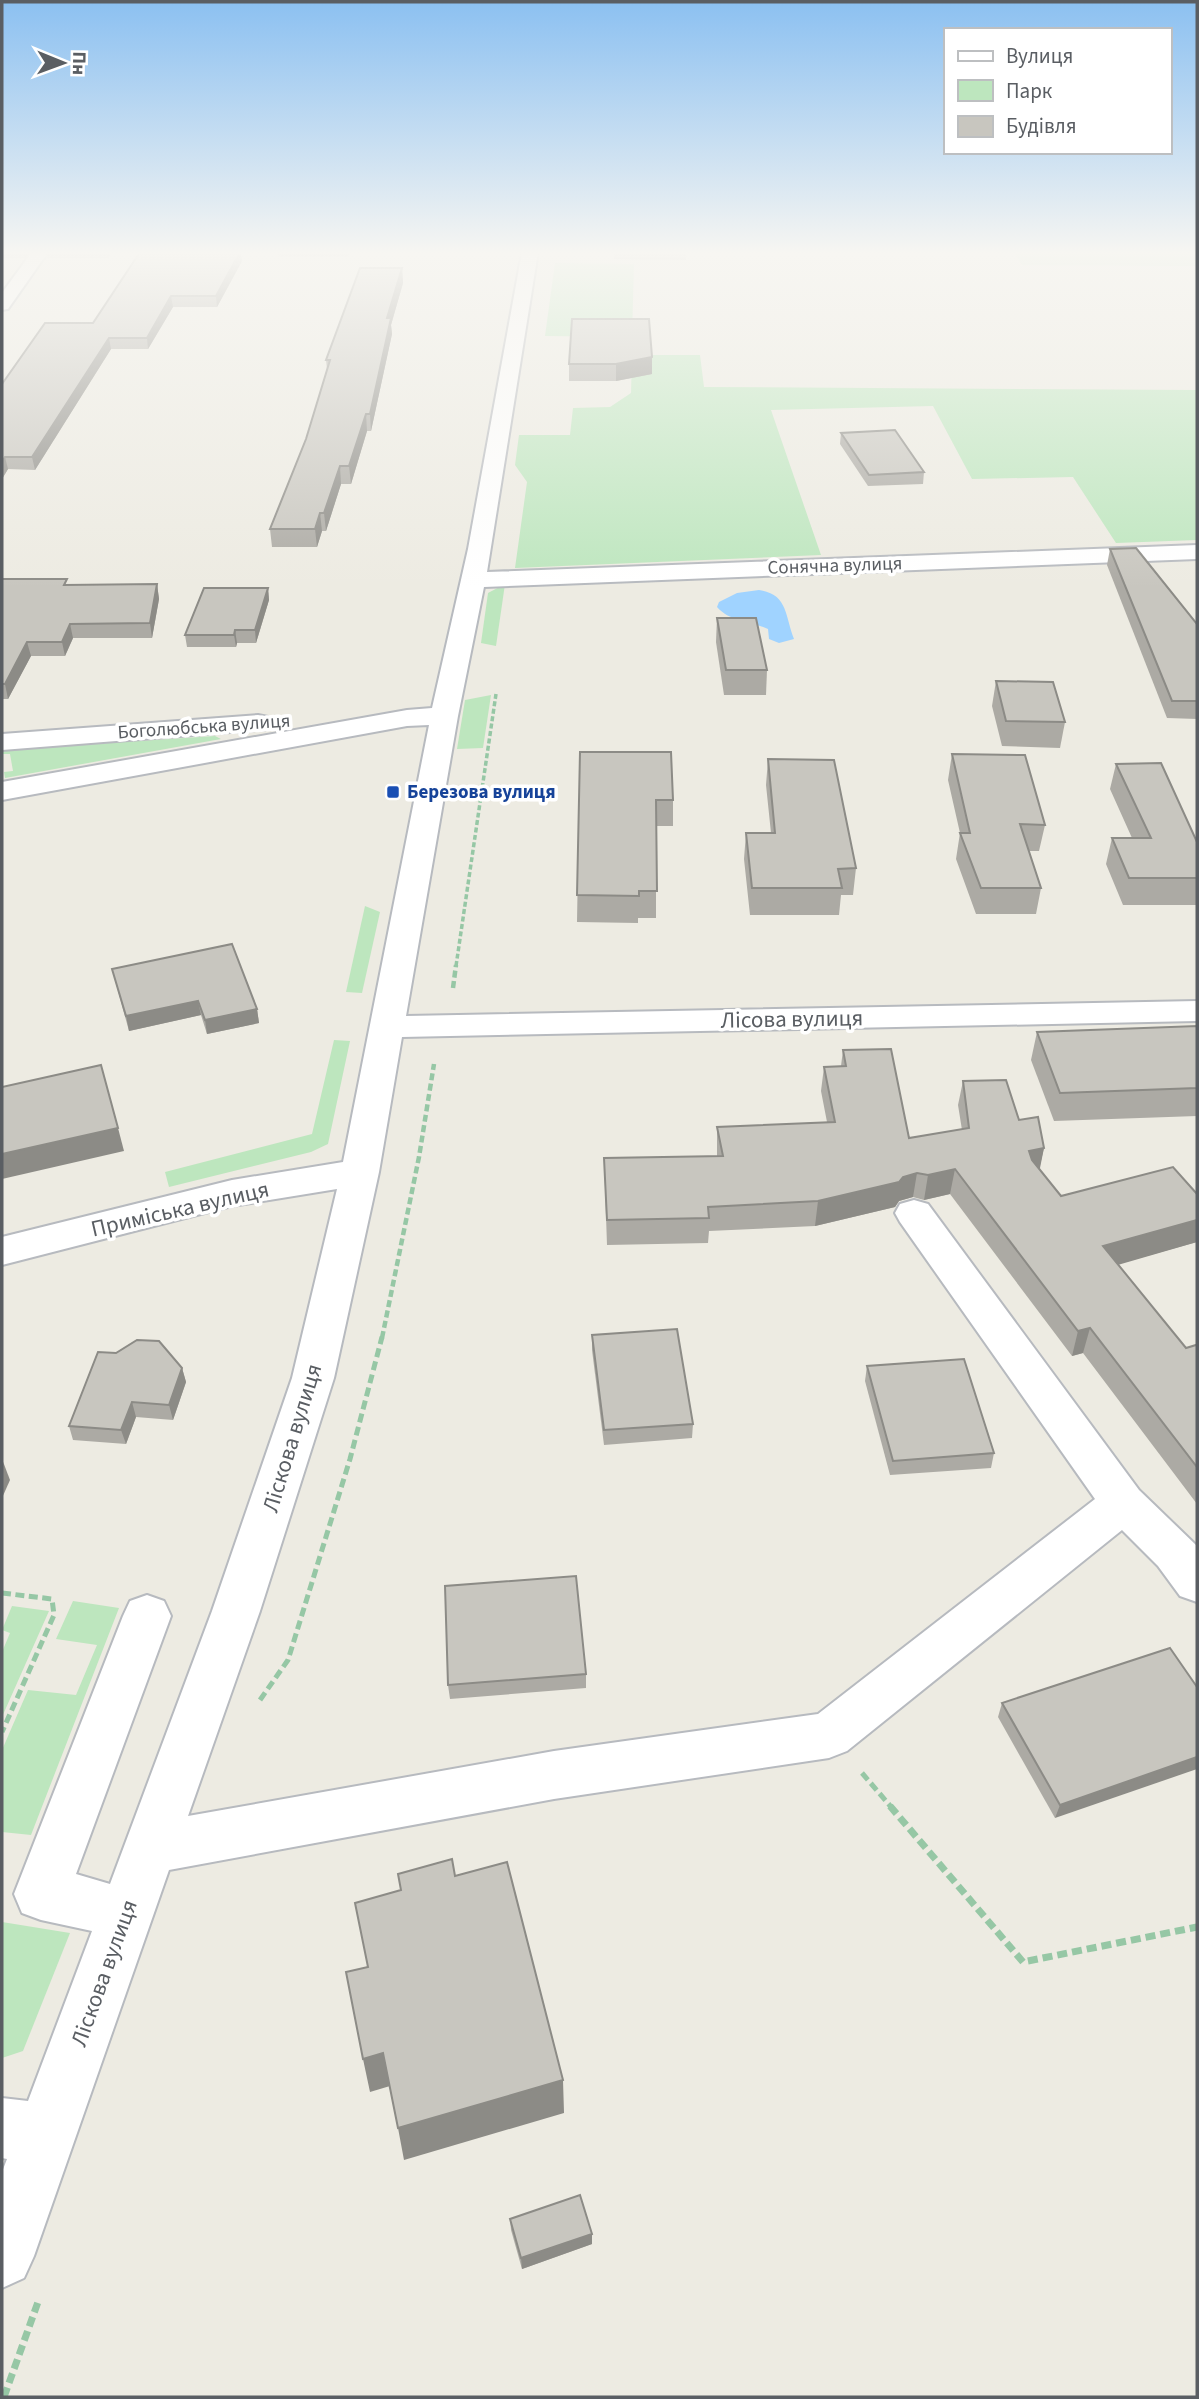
<svg xmlns="http://www.w3.org/2000/svg" width="1199" height="2399" font-family="'Source Sans 3',sans-serif">
<style>
.green{fill:#bde6be}
.water{fill:#a0d3ff}
.lines{fill:none;stroke-linecap:round;stroke-linejoin:round}
.minor-casing{stroke:#b7babf;stroke-width:4}
.path-far3{stroke:#96c7a5;stroke-width:3.5;stroke-dasharray:5 2.5;stroke-linecap:butt}
.path-far2{stroke:#96c7a5;stroke-width:4.5;stroke-dasharray:7 3.5;stroke-linecap:butt}
.path-far1{stroke:#96c7a5;stroke-width:5;stroke-dasharray:9 4.5;stroke-linecap:butt}
.path{stroke:#96c7a5;stroke-width:7;stroke-dasharray:10 5;stroke-linecap:butt}
.minor{fill:#fff;fill-rule:evenodd}
.wall{fill:#acaaa4}
.shaded-wall{fill:#8c8b86}
.building{fill:#c8c6bf;stroke:#8c8b86;stroke-width:2}
.transit-dot{fill:#1a4fb4;stroke:#fff;stroke-width:2.5}
.labels{text-anchor:middle;dominant-baseline:central;stroke-width:7;stroke-linejoin:round;paint-order:stroke}
.far-street-label{font-size:19px;fill:#5a5e63;stroke:#fff}
.far-transit-label{font-size:19px;font-weight:bold;fill:#164399;stroke:#fff;text-anchor:start}
.street-label{font-size:23px;fill:#5a5e63;stroke:#fff}
</style>
<rect width="100%" height="100%" fill="#edebe2"/>
<g class="green">
<polygon points="1014,252 1197,252 1197,266 1022,265"/>
<polygon points="555,263 634,264 632,337 545,336"/>
<polygon points="632,355 700,355 704,387 1197,390 1197,540 1116,543 1073,477 972,479 933,406 771,410 821,555 515,568 527,482 515,465 519,435 570,435 573,408 610,407 631,393"/>
<polygon points="505,584 496,646 481,643 488,593"/>
<polygon points="491,695 483,748 457,749 465,700"/>
<polygon points="215,736 221,739 5,778 4,772 13,771 10,754 2,754 2,750"/>
<polygon points="365,906 380,912 362,993 346,992"/>
<polygon points="334,1040 350,1041 328,1144 311,1152 169,1187 165,1172 312,1134"/>
<polygon points="73,1601 119,1608 31,1835 2,1832 2,1750 28,1690 76,1695 97,1645 56,1639"/>
<polygon points="12,1606 49,1611 2,1717 2,1652 10,1633 2,1630"/>
<polygon points="2,1922 70,1933 23,2051 2,2058"/>
</g>
<path class="water" d="M759,590C788,594 785,616 794,639L779,643L769,639L768,629C751,621 730,622 717,607L719,602L737,593Z"/>
<g class="lines">
<g class="minor-casing">
<g id="minor">
<polygon points="32,252 48,252 8,309 2,310 2,293"/>
<polygon points="522,252 538,252 487,572 1197,545 1197,559 484,587 458,716 406,1016 1197,1001 1197,1021 402,1037 379,1172 334,1378 260,1611 188,1816 554,1751 818,1714 1095,1499 900,1222 895,1213 900,1204 914,1200 928,1204 1139,1490 1197,1546 1197,1602 1180,1596 1158,1566 1122,1530 847,1751 829,1758 554,1799 169,1870 34,2256 24,2278 2,2288 2,2172 7,2159 2,2158 2,2098 28,2101 92,1931 41,1920 22,1913 14,1894 123,1616 130,1601 147,1595 164,1601 171,1616 76,1874 110,1884 212,1611 292,1378 337,1189 232,1206 2,1265 2,1237 232,1180 343,1162 429,725 407,726 2,800 2,782 407,710 432,708 468,549"/>
<polygon points="258,715 268,717 272,723 268,729 2,750 2,734"/>
</g>
</g>
<polyline class="path-far3" points="456,966 496,694"/>
<g class="path-far2">
<polyline points="453,988 456,965"/>
<polyline points="382,1338 419,1157 434,1064"/>
</g>
<g class="path-far1">
<polyline points="2,1593 52,1599 54,1615 2,1732"/>
<polyline points="260,1700 288,1660 350,1459 382,1337"/>
<polyline points="862,1773 892,1808"/>
</g>
<g class="path">
<polyline points="890,1806 1023,1962 1197,1927"/>
<polyline points="4,2397 38,2302"/>
</g>
<use href="#minor" class="minor"/>
</g>
<g class="wall">
<polygon points="2,252 30,252 25,258 2,258"/>
<polygon points="46,252 110,252 110,253 109,258 47,258"/>
<polygon points="278,252 351,252 349,257 279,257"/>
<polygon points="614,252 686,252 686,260 614,259"/>
<polygon points="242,261 217,307 173,307 148,349 111,349 35,470 8,469 2,479 2,384 93,323"/>
<polygon points="402,268 403,283 391,325 392,334 371,431 367,431 351,484 341,484 326,531 322,531 317,547 272,547 270,529 306,439 327,369 326,360"/>
<polygon points="652,357 652,374 616,381 569,381 569,364"/>
<polygon points="841,433 924,472 923,484 868,486 840,444"/>
<polygon points="1110,549 1197,624 1197,719 1167,718 1107,565"/>
<polygon points="2,579 68,585 157,584 159,599 152,638 73,638 65,656 31,656 8,699 2,699"/>
<polygon points="268,588 269,600 256,643 237,643 236,647 187,647 185,635"/>
<polygon points="717,618 767,670 766,695 724,695 716,642"/>
<polygon points="996,681 1065,722 1060,748 1002,746 992,706"/>
<polygon points="580,752 673,800 673,826 656,826 656,918 638,918 638,923 577,922"/>
<polygon points="952,754 1045,825 1039,851 1029,851 1041,888 1036,914 976,914 956,859 960,833 948,780"/>
<polygon points="768,759 856,868 853,895 841,895 839,915 750,915 744,859 746,833 771,833 766,785"/>
<polygon points="1116,764 1197,842 1197,905 1123,905 1106,864 1112,838 1132,838 1110,789"/>
<polygon points="112,969 257,1009 259,1023 207,1034 201,1015 129,1031"/>
<polygon points="1197,1026 1197,1116 1054,1121 1031,1060 1037,1032"/>
<polygon points="843,1050 909,1138 962,1130 958,1105 963,1081 1019,1120 1044,1148 1039,1169 1061,1196 1197,1194 1197,1242 1118,1264 1186,1348 1197,1346 1197,1504 1083,1353 1072,1356 950,1194 924,1200 913,1197 899,1201 895,1207 815,1226 709,1231 708,1243 607,1245 604,1158 717,1156 717,1127 827,1122 821,1091 824,1067 841,1066"/>
<polygon points="592,1335 693,1424 692,1438 604,1445 592,1350"/>
<polygon points="116,1353 182,1368 186,1382 173,1420 136,1417 126,1444 73,1440 69,1426"/>
<polygon points="867,1366 994,1453 991,1468 890,1475 865,1381"/>
<polygon points="1170,1648 1055,1818 998,1717 1002,1703"/>
<polygon points="586,1674 586,1688 450,1699 448,1685"/>
<polygon points="510,2219 592,2234 592,2244 522,2269 511,2230"/>
</g>
<g class="shaded-wall">
<polygon points="23,252 30,252 25,258"/>
<polygon points="240,252 242,261 217,307 216,296"/>
<polygon points="402,268 403,283 391,325 392,334 371,431 370,414 387,318"/>
<polygon points="171,296 173,307 148,349 147,338"/>
<polygon points="109,338 111,349 35,470 32,457"/>
<polygon points="652,357 652,374 616,381 616,364"/>
<polygon points="366,414 367,431 351,484 349,466"/>
<polygon points="5,457 8,469 2,479 2,462"/>
<polygon points="340,466 341,484 326,531 324,513"/>
<polygon points="320,513 322,531 317,547 315,529"/>
<polygon points="157,584 159,599 152,638 150,623"/>
<polygon points="268,588 269,600 256,643 255,630"/>
<polygon points="70,624 73,638 65,656 62,642"/>
<polygon points="235,630 237,643 236,647 234,635"/>
<polygon points="27,642 31,656 8,699 5,684"/>
<polygon points="198,1001 201,1015 129,1031 126,1016"/>
<polygon points="257,1009 259,1023 207,1034 205,1020"/>
<polygon points="118,1128 124,1151 2,1179 2,1154"/>
<polygon points="1044,1148 1039,1173 1024,1176 1029,1151"/>
<polygon points="955,1169 950,1194 924,1200 928,1175"/>
<polygon points="917,1173 913,1197 899,1201 895,1207 815,1226 818,1201"/>
<polygon points="1197,1220 1197,1242 1097,1271 1103,1246"/>
<polygon points="1090,1328 1083,1353 1072,1356 1078,1331"/>
<polygon points="182,1368 186,1382 173,1420 169,1405"/>
<polygon points="132,1402 136,1417 126,1444 121,1430"/>
<polygon points="2,1459 10,1480 2,1498"/>
<polygon points="1197,1757 1197,1769 1055,1818 1060,1805"/>
<polygon points="383,2053 390,2086 370,2092 363,2059"/>
<polygon points="563,2080 564,2113 404,2160 398,2128"/>
<polygon points="592,2234 592,2244 522,2269 521,2258"/>
</g>
<g class="building">
<polygon points="140,252 240,252 216,296 171,296 147,338 109,338 32,457 5,457 2,462 2,384 45,323 93,323"/>
<polygon points="360,268 402,268 387,318 391,318 370,414 366,414 349,466 340,466 324,513 320,513 315,529 270,529 306,439 330,360 326,360"/>
<polygon points="572,319 649,319 652,357 616,364 569,364"/>
<polygon points="895,430 924,472 869,475 841,433"/>
<polygon points="1136,548 1197,624 1197,701 1172,701 1110,549"/>
<polygon points="2,579 67,579 64,585 157,584 150,623 70,624 62,642 27,642 5,684 2,684"/>
<polygon points="204,588 268,588 255,630 235,630 234,635 185,635"/>
<polygon points="717,618 756,618 767,670 726,670"/>
<polygon points="996,681 1053,682 1065,722 1006,721"/>
<polygon points="580,752 671,752 673,800 656,800 657,891 639,891 639,896 577,895"/>
<polygon points="952,754 1025,755 1045,825 1020,824 1041,888 981,888 960,833 970,833"/>
<polygon points="768,759 834,760 856,868 838,869 842,888 752,888 746,833 775,833"/>
<polygon points="1161,763 1197,842 1197,878 1129,878 1112,838 1151,838 1116,764"/>
<polygon points="232,944 257,1009 205,1020 198,1001 126,1016 112,969"/>
<polygon points="1197,1026 1197,1088 1060,1093 1037,1032"/>
<polygon points="891,1049 909,1138 969,1128 963,1081 1006,1080 1019,1120 1038,1117 1044,1148 1029,1151 1032,1160 1061,1196 1173,1167 1197,1194 1197,1220 1103,1246 1186,1348 1196,1345 1197,1346 1197,1467 1090,1328 1078,1331 955,1169 928,1175 917,1173 903,1177 899,1182 818,1201 708,1207 709,1218 607,1220 604,1158 723,1156 717,1127 835,1122 824,1067 846,1066 843,1050"/>
<polygon points="101,1065 118,1128 2,1154 2,1087"/>
<polygon points="677,1329 693,1424 604,1430 592,1335"/>
<polygon points="137,1340 159,1341 182,1368 169,1405 132,1402 121,1430 69,1426 98,1352 116,1353"/>
<polygon points="964,1359 994,1453 893,1461 867,1366"/>
<polygon points="576,1576 586,1674 448,1685 445,1586"/>
<polygon points="1170,1648 1197,1687 1197,1757 1060,1805 1002,1703"/>
<polygon points="452,1859 455,1876 507,1862 563,2080 398,2128 383,2053 363,2059 346,1972 368,1967 355,1903 401,1890 398,1874"/>
<polygon points="580,2195 592,2234 521,2258 510,2219"/>
</g>
<linearGradient id="sky" x2="0" y2="1"><stop stop-color="#8bc0f1"/><stop offset="0.43" stop-color="#f7f6f2"/><stop offset="1" stop-color="#f7f6f2" stop-opacity="0"/></linearGradient>
<rect width="1199" height="588" fill="url(#sky)"/>
<rect class="transit-dot" x="386" y="785" width="14" height="14" rx="3.5"/>
<g class="labels">
<g class="far-street-label">
<text transform="translate(835 566) rotate(-2)">Сонячна вулиця</text>
<text transform="translate(204 727) rotate(-4)">Боголюбська вулиця</text>
</g>
<g class="far-transit-label">
<text x="407" y="792">Березова вулиця</text>
</g>
<g class="street-label">
<text transform="translate(792 1019) rotate(-1)">Лісова вулиця</text>
<text transform="translate(180 1209) rotate(-13)">Приміська вулиця</text>
<text transform="translate(292 1438) rotate(-73)">Ліскова вулиця</text>
<text transform="translate(104 1973) rotate(-70)">Ліскова вулиця</text>
</g>
</g>
<rect width="1199" height="2399" fill="none" stroke="#5a5e63" stroke-width="7"/>
<rect x="944" y="28" width="228" height="126" fill="#ffffff" stroke="#bdbfc1" stroke-width="2"/>
<rect x="958" y="51" width="35" height="10" fill="#ffffff" stroke="#bdbfc1" stroke-width="2"/>
<text x="1006" y="63" font-size="21" fill="#5a5e63">Вулиця</text>
<rect x="958" y="80" width="35" height="21" fill="#bde6be" stroke="#bdbfc1" stroke-width="2"/>
<text x="1006" y="98" font-size="21" fill="#5a5e63">Парк</text>
<rect x="958" y="116" width="35" height="21" fill="#c8c6bf" stroke="#bdbfc1" stroke-width="2"/>
<text x="1006" y="133" font-size="21" fill="#5a5e63">Будівля</text>
<g transform="translate(63 63) rotate(91)" stroke="#ffffff" stroke-width="5" paint-order="stroke">
<path d="M0-5L12 26L0 18L-12 26Z" fill="#5a5e63"/>
<text y="-10" font-size="19" font-weight="bold" text-anchor="middle" fill="#5a5e63">Пн</text>
</g>
</svg>
